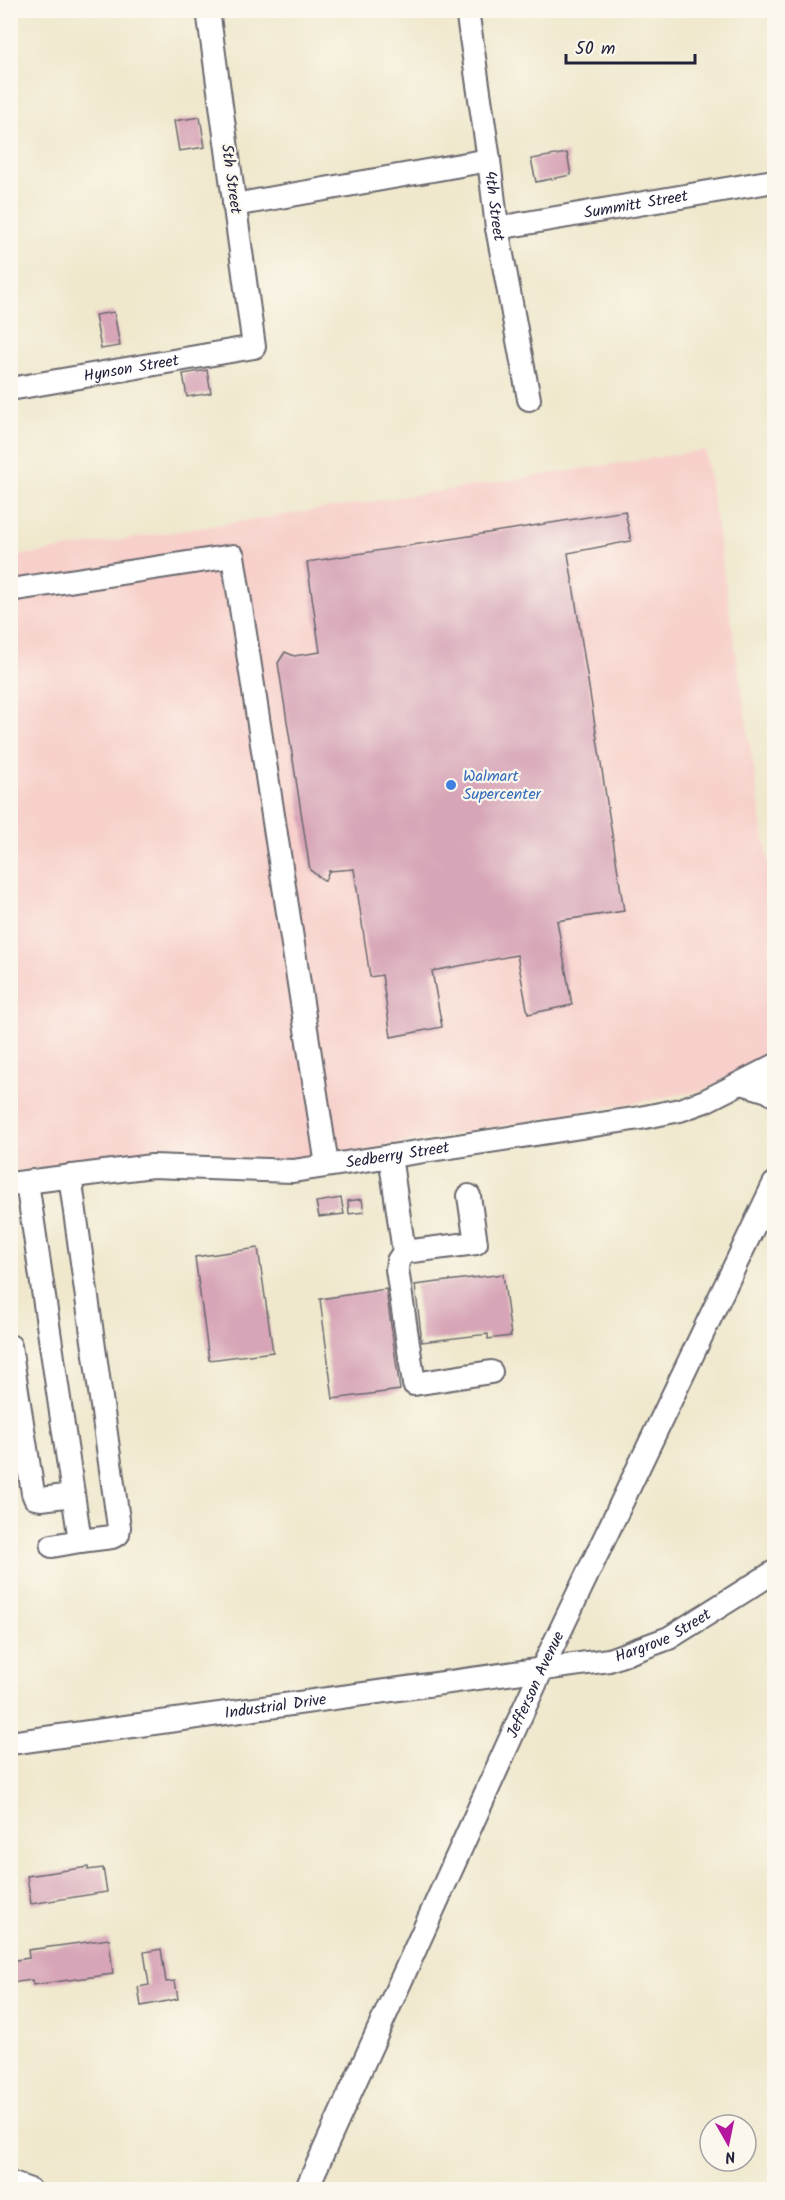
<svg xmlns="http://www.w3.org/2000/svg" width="785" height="2200" font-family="Kalam,sans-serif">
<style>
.built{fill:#f7d0cb}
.building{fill:#d7a5b7}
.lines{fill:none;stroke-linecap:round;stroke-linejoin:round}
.minor-casing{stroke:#6a676e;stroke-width:26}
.minor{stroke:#fff;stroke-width:22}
.shop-dot{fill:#3f7fe0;stroke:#fbf7ec;stroke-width:2}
.labels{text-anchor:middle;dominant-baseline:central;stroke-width:4.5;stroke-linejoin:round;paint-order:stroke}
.street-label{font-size:16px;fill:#22223b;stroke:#fbf7ec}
.shop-label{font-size:16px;fill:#366cbe;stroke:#fbf7ec;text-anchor:start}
</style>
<rect width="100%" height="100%" fill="#fbf7ec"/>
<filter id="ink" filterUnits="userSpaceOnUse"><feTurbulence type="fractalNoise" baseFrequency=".0167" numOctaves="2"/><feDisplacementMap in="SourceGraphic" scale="12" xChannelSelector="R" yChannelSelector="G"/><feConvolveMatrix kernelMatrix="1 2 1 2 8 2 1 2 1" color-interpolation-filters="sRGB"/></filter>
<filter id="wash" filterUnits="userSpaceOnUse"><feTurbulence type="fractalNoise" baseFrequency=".008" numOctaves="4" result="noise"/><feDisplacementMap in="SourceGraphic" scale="24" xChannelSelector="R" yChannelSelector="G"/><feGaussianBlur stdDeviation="1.35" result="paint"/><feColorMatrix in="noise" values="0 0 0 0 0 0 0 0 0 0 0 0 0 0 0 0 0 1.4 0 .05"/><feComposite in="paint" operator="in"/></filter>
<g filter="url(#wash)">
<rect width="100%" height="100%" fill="#efe8cd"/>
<polygon class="built" points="705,450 774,901 774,1053 768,1055 705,1090 287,1164 129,1159 11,1171 11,557"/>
<g id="blocks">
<g class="building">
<polygon points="200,117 205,147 179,151 174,121"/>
<polygon points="567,153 571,175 536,182 531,159"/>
<polygon points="114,312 120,346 101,349 95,315"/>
<polygon points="207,370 211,393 187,397 183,374"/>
<polygon points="625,511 631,541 568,553 624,911 557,921 572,1005 528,1014 517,955 432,971 442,1027 391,1037 382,975 370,977 354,869 329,871 325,881 310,870 278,663 285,652 294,656 320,652 307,562"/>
<polygon points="341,1198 344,1214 319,1217 316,1202"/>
<polygon points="362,1199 364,1212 349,1214 348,1201"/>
<polygon points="258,1248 273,1352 209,1360 195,1257"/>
<polygon points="503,1274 511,1336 488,1339 488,1334 422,1342 415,1285"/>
<polygon points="386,1289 400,1390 333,1399 320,1299"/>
<polygon points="88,1867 88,1870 103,1868 107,1892 31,1904 27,1876"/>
<polygon points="109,1939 113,1974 33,1985 32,1980 10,1983 10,1961 29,1958 28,1950"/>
<polygon points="161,1949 166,1982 175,1981 178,1999 141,2006 138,1987 149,1985 144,1952"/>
</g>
</g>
</g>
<g filter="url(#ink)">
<use href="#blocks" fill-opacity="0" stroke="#6a676e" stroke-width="1.5"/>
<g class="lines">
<g class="minor-casing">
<g id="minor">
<path id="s1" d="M467,10L489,160L497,228L529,399"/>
<polyline points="234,205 489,160"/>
<path id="s2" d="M497,228L774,181"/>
<path id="s3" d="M10,389L254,347L208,10"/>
<polyline points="10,590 233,556 327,1165"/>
<polyline points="742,1083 768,1091 774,1095"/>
<polyline points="390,1156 404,1252 398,1261 397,1269 414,1384 491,1372"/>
<polyline points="27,1182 80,1541 112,1537 118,1534 119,1527 70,1176"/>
<path id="s4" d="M10,1184L152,1166L293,1171L640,1118L680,1110L705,1101L774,1066"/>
<polyline points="404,1252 476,1243 469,1196"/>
<polyline points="10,1346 33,1493 35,1498 41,1499 73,1495"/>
<polyline points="52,1546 80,1541"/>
<path id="s5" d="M10,1743L609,1660L669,1638L774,1572"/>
<polyline points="10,2183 30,2190"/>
<path id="s6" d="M306,2190L542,1669L774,1184"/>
</g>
</g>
<use href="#minor" class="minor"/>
</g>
</g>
<circle class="shop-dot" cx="451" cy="785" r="6"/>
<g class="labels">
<g class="street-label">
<text transform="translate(231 179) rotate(82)">5th Street</text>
<text stroke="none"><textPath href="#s1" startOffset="198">4th Street</textPath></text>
<text stroke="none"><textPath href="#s2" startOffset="141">Summitt Street</textPath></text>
<text stroke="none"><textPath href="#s3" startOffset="123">Hynson Street</textPath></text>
<text stroke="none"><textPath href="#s4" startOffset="390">Sedberry Street</textPath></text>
<text stroke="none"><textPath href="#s5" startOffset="664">Hargrove Street</textPath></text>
<text stroke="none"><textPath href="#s6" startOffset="555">Jefferson Avenue</textPath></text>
<text stroke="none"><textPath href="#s5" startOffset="268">Industrial Drive</textPath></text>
</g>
<g class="shop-label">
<text x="463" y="776">Walmart<tspan x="463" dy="18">Supercenter</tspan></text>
</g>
</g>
<rect width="785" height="2200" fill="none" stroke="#fbf7ec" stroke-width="36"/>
<g transform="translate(728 2143) rotate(171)"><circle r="28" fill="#fbf7ec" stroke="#a4a2a5" stroke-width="1.5"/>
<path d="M0-4.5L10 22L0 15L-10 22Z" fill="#b5179e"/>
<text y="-9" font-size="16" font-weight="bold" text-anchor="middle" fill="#22223b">N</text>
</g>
<path d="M566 54v9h129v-9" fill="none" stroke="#22223b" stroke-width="3"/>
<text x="575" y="54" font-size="18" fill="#22223b" stroke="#fbf7ec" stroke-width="4.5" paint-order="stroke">50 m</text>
</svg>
